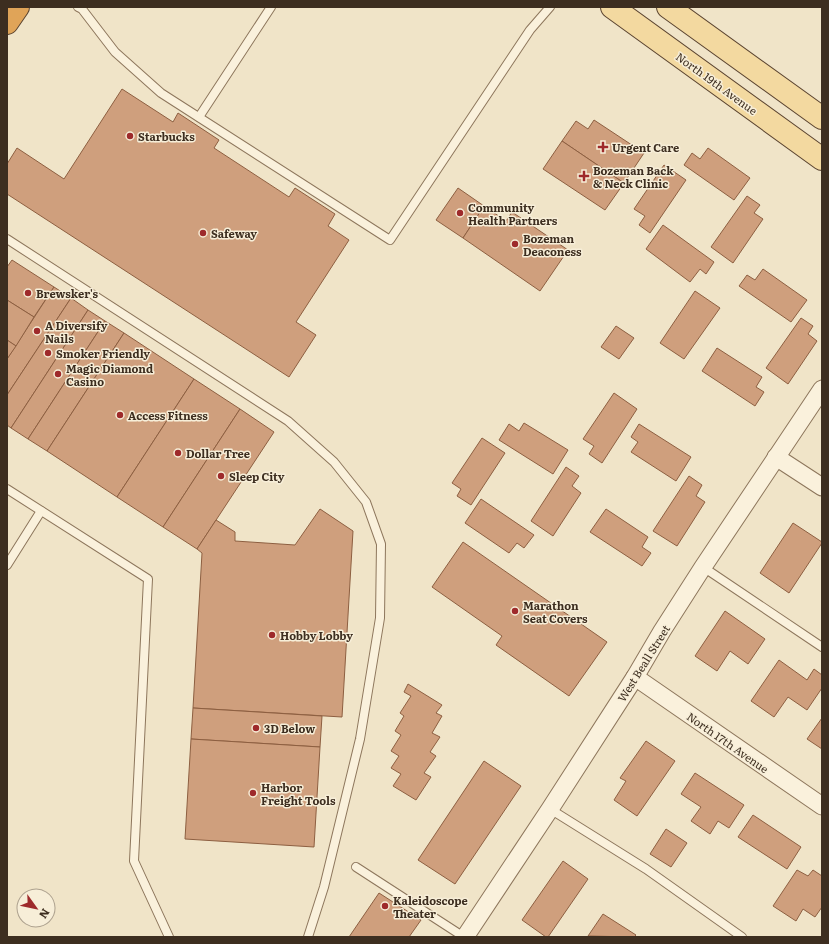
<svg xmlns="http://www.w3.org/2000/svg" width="829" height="944" font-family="Literata,serif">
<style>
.building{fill:#cf9f7d;stroke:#8d5f41}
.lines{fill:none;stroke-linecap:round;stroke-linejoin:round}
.lane-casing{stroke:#8d765c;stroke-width:10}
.street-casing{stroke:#8d765c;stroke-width:19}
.primary-casing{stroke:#5b4430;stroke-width:24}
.highway-casing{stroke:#5b4430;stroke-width:24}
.lane{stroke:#faf1dc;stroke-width:8}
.street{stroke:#faf1dc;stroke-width:17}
.primary{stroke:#f3d9a0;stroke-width:22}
.highway{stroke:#e0a458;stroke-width:22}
.poi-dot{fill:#9e2a2b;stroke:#f7eed8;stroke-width:1.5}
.labels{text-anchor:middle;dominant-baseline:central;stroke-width:3;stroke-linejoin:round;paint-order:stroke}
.street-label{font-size:11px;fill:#3d2e20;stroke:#f7eed8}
.poi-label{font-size:11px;font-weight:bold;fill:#3d2e20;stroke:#f7eed8;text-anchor:start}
</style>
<rect width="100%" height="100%" fill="#f0e4c8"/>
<g class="building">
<polygon points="122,89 173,122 178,113 219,140 214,148 289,197 295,188 335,214 328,226 349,240 296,322 316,335 289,377 7,194 7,164 17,148 64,179"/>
<polygon points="594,120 644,153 624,183 562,141 576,121 588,129"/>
<polygon points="562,141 624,183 605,210 543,169"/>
<polygon points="708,148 750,178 734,200 684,165 692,153 700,159"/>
<polygon points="664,165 686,180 650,233 639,225 645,216 634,209"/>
<polygon points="458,188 484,206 463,238 436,220"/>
<polygon points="747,196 760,205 754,213 763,219 733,263 711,247"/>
<polygon points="484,206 506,221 512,212 568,250 540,291 463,238"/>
<polygon points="663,225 714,262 706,274 700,269 690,282 646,249"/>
<polygon points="12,260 54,287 34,317 7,300 7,267"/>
<polygon points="763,269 807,300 791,322 739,286 747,275 755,280"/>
<polygon points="54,287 71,298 7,395 7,359"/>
<polygon points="695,291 720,308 684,359 660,343"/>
<polygon points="71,298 88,310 11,428 7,425 7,395"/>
<polygon points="7,300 34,317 16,346 7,340"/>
<polygon points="88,310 105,321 28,439 11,428"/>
<polygon points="801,318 813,326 808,334 817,341 788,384 766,368"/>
<polygon points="105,321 124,333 47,451 28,439"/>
<polygon points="616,326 634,338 619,359 601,347"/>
<polygon points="124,333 194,379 117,497 47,451"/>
<polygon points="7,340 16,346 7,359"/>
<polygon points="717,348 762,377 756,387 764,392 755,406 702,371"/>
<polygon points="194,379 240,409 163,527 117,497"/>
<polygon points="614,393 637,409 602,463 589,454 594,446 583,439"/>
<polygon points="240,409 274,432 197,549 163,527"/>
<polygon points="524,423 568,450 553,474 499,440 509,424 519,431"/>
<polygon points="639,424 691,457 676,481 631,452 638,442 631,437"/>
<polygon points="482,438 505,453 471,505 457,496 461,489 452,483"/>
<polygon points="566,467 579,476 572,486 581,493 553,536 531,521"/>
<polygon points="689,476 702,485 696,496 705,502 677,546 653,531"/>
<polygon points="481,499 534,535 524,548 517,543 509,553 465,523"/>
<polygon points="320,509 353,531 342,717 193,708 202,553 197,549 216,520 235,532 235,541 295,545"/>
<polygon points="606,509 648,537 642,547 651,553 642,566 590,532"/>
<polygon points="793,523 822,542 822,543 789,593 760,573"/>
<polygon points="463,542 607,642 569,696 496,645 502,636 432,587"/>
<polygon points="725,611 765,639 748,664 730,651 717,671 695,656"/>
<polygon points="779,660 807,680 814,669 822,675 822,688 807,710 788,697 774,717 751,701"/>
<polygon points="408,684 442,705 436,713 442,716 432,733 440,737 430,752 436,756 424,773 431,777 416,800 393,786 401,774 391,768 399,756 391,751 401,735 395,731 404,716 400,713 411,696 404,692"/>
<polygon points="193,708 322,716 320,747 191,739"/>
<polygon points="822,718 822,749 807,739"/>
<polygon points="191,739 320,747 314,847 185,839"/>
<polygon points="646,741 675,761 637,816 614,800 626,781 620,778"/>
<polygon points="484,761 521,786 455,884 418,860"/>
<polygon points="695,773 744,805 729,828 718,821 710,834 691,821 701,807 681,794"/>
<polygon points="753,815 801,847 787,869 738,837"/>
<polygon points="666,829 687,843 671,867 650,854"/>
<polygon points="563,861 588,879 548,937 546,937 522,920"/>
<polygon points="797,870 808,876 813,870 822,876 822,907 815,917 803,909 796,921 773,906"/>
<polygon points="379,893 421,920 409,937 349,937"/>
<polygon points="603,914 636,935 634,937 588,936"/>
</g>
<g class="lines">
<g class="lane-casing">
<g id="lane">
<polyline points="78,7 82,9 115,52 161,93 390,240 530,30 550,7"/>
<polyline points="199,117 271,7"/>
<polyline points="7,239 288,421 334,462 366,502 381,544 380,618 360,739 324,887 308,937"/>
<polyline points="7,489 148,579 134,861 169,937"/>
<polyline points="7,565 41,511"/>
<polyline points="703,567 822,647"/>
<polyline points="550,809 646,869 742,937"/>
<polyline points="356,867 464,937"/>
</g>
</g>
<g class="street-casing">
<g id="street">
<polyline points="776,457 822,487"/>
<polyline points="635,677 822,806"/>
<polyline points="465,937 550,809 635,677 662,631 703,567 822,389"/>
</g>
</g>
<g class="primary-casing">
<g id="primary">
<polyline points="612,7 822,159"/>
<polyline points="668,7 822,118"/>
</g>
</g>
<g class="highway-casing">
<polyline id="highway" points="7,23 18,7"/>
</g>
<use href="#lane" class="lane"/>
<use href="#street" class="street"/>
<use href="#primary" class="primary"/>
<use href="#highway" class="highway"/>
</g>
<g class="poi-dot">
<circle cx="130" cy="136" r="4"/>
<path d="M601 141h4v4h4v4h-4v4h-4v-4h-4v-4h4z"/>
<path d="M582 170h4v4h4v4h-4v4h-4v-4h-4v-4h4z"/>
<circle cx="460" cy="213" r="4"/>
<circle cx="203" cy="233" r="4"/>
<circle cx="515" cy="244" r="4"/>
<circle cx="28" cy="293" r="4"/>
<circle cx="37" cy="331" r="4"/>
<circle cx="48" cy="353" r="4"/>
<circle cx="58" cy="374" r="4"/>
<circle cx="120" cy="415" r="4"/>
<circle cx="178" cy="453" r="4"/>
<circle cx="221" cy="476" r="4"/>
<circle cx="515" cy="611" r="4"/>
<circle cx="272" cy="635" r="4"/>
<circle cx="256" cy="728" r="4"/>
<circle cx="253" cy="793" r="4"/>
<circle cx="385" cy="906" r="4"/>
</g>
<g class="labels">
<g class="street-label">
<text transform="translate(717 83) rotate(36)">North 19th Avenue</text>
<text transform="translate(643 663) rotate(-58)">West Beall Street</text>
<text transform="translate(728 742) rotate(35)">North 17th Avenue</text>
</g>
<g class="poi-label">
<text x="138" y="136">Starbucks</text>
<text x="612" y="147">Urgent Care</text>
<text x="593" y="170">Bozeman Back<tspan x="593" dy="13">&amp; Neck Clinic</tspan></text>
<text x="468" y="207">Community<tspan x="468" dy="13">Health Partners</tspan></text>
<text x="211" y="233">Safeway</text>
<text x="523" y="238">Bozeman<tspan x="523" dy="13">Deaconess</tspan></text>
<text x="36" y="293">Brewsker's</text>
<text x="45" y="325">A Diversify<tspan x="45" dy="13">Nails</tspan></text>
<text x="56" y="353">Smoker Friendly</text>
<text x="66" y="368">Magic Diamond<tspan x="66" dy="13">Casino</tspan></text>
<text x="128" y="415">Access Fitness</text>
<text x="186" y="453">Dollar Tree</text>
<text x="229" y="476">Sleep City</text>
<text x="523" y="605">Marathon<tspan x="523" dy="13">Seat Covers</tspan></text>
<text x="280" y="635">Hobby Lobby</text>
<text x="264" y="728">3D Below</text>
<text x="261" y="787">Harbor<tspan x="261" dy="13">Freight Tools</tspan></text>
<text x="393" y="900">Kaleidoscope<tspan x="393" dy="13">Theater</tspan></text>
</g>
</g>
<rect width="829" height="944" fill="none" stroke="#3d2e20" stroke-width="16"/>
<g transform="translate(36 908) rotate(123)"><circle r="19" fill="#f7eed8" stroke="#ada18e"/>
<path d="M0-3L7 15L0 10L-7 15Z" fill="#9e2a2b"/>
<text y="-6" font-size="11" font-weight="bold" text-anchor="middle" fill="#3d2e20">N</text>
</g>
</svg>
